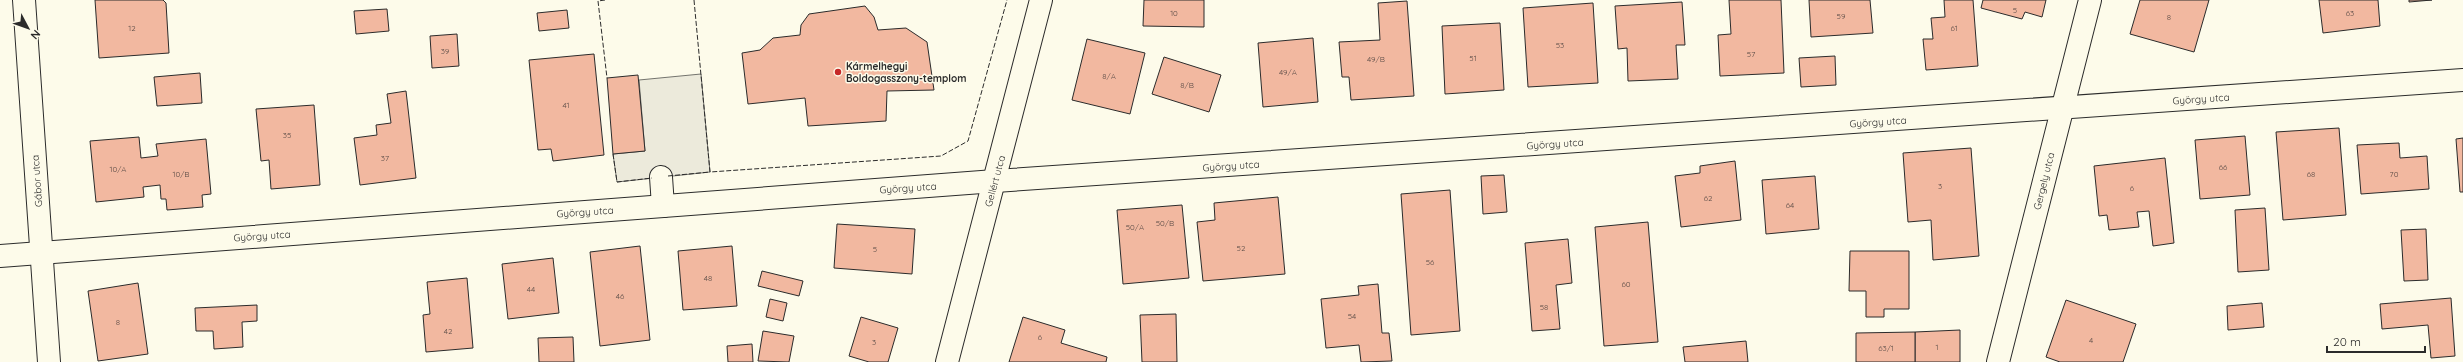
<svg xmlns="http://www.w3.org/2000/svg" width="2463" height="362" font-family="Quicksand,sans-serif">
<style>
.parking{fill:#eceadb;stroke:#74746e}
.building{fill:#f2b8a0;stroke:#2b2b2b}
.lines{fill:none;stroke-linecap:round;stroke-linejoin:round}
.minor-casing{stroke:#2b2b2b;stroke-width:24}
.minor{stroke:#fdfbea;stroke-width:22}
.fence{stroke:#2b2b2b;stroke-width:1;stroke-dasharray:5 2;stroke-linecap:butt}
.poi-dot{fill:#c62828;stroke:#fdfbea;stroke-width:1.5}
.labels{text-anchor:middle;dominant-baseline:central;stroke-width:3;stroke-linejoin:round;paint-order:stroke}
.number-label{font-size:8px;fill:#5d4e48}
.poi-label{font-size:10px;font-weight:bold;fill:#2b2b2b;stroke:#fdfbea;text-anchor:start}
.street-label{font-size:10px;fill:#2b2b2b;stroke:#fdfbea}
</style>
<rect width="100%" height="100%" fill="#fdfbea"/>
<polygon class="parking" points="701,74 710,172 617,182 613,154 645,151 639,80"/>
<g class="building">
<polygon points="95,0 163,0 166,3 169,53 99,58"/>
<polygon points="1144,0 1204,0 1204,27 1143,26"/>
<polygon points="1729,0 1781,0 1784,73 1720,76 1718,35 1731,34"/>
<polygon points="1809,0 1870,0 1873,33 1811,37"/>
<polygon points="1944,0 1973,0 1978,66 1926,70 1923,39 1933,39 1931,18 1945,17"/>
<polygon points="1983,0 2046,0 2042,17 2025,12 2022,19 1981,8"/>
<polygon points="2140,0 2209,0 2194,52 2130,34"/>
<polygon points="2319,0 2378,0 2380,26 2323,33"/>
<polygon points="2409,0 2432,0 2409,2"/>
<polygon points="1407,1 1414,96 1351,100 1349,77 1342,77 1339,42 1380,40 1378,3"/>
<polygon points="1682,2 1685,45 1676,45 1678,79 1628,81 1627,48 1618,49 1615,6"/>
<polygon points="1593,3 1598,83 1528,87 1523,8"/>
<polygon points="865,6 874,17 878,30 906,28 927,42 934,90 887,91 886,121 808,126 805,98 748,104 742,53 760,50 773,38 800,35 801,25 809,14"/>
<polygon points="387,9 389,31 356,34 354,11"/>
<polygon points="567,10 569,28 539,31 537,13"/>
<polygon points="1500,23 1504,90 1445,94 1442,26"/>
<polygon points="457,34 459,66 432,68 430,36"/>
<polygon points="1313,38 1318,102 1263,107 1258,43"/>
<polygon points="1087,39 1145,53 1130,114 1072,100"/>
<polygon points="594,54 604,155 553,161 551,149 538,150 529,60"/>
<polygon points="1835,56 1836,85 1801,87 1799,58"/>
<polygon points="1164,57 1221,75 1209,112 1152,94"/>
<polygon points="200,73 202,103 157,106 154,77"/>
<polygon points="638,75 645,151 613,154 607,78"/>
<polygon points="406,91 416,178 360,185 354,138 377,135 376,125 391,123 387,94"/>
<polygon points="314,105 320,185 271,189 269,160 261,161 256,109"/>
<polygon points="2339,128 2346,215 2283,220 2276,132"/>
<polygon points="2245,136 2250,195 2200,199 2195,140"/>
<polygon points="139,137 141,158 158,156 156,144 206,139 211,194 202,195 203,207 167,210 166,199 161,199 160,185 143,187 144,197 96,202 90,141"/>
<polygon points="2463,138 2463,192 2460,192 2456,139"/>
<polygon points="2399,143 2400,158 2427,156 2429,189 2361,194 2357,145"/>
<polygon points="1971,148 1979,256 1933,260 1931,220 1908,222 1903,153"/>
<polygon points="2165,158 2174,243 2153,246 2149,211 2137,212 2139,227 2109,230 2107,215 2099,216 2094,166"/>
<polygon points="1735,161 1741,220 1681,227 1675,176 1700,173 1700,166"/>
<polygon points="1504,175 1507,212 1483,214 1481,176"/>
<polygon points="1815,176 1819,229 1766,234 1762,180"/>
<polygon points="1450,190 1460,331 1411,335 1401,194"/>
<polygon points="1278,197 1285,274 1203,281 1197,222 1215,220 1214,203"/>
<polygon points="1182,205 1189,278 1123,284 1117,210"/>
<polygon points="2265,208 2269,270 2238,272 2235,210"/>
<polygon points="1648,222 1658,342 1604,346 1595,227"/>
<polygon points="837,224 915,229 912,274 834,268"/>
<polygon points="2426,229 2428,280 2404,281 2401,230"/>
<polygon points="1568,239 1572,283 1556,285 1560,329 1532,331 1525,243"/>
<polygon points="640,246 650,340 600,346 590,252"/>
<polygon points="732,246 737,306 683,310 678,251"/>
<polygon points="1850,251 1909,251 1909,309 1884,309 1884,317 1866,317 1866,291 1849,291"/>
<polygon points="553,258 559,313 508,319 502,264"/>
<polygon points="762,271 803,281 799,296 758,286"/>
<polygon points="467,278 473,348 426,352 423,315 430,314 427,282"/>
<polygon points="138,283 148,354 98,361 88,291"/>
<polygon points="1378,284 1382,333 1389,333 1392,361 1361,362 1359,345 1326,348 1321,299 1359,295 1358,286"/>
<polygon points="2451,298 2455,356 2431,358 2428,325 2382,329 2380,304"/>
<polygon points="770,299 787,303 783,321 766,317"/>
<polygon points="2066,300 2136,324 2123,362 2060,362 2046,357"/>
<polygon points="2262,303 2264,327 2228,330 2227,306"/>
<polygon points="257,305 257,321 242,322 243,347 214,349 213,331 196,331 195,308"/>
<polygon points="1176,314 1177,362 1142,362 1140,315"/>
<polygon points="861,317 898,328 888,362 869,362 849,356"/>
<polygon points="1023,317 1065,330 1061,343 1107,357 1106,362 1009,362"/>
<polygon points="1960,330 1960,362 1915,362 1915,332"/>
<polygon points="763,331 794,336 789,362 758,361"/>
<polygon points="1915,332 1915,362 1856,362 1856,333"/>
<polygon points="573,337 574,362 539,362 538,338"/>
<polygon points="1746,341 1748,362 1685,362 1683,347"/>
<polygon points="752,344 753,362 728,362 727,346"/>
</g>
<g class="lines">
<g class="minor-casing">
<g id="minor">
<polyline points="24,0 49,362"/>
<polyline points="661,177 663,206"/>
<polyline points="0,256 995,181 2463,80"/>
<polyline points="947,362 1041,0"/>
<polyline points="1998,362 2090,0"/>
</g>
</g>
<use href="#minor" class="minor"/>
<g class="fence">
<polyline points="605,0 598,1 607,78"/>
<polyline points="694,0 710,172 941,156 968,141 1007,0"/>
<polyline points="613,154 617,182 652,178"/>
<polyline points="668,176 710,172"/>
</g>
</g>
<circle class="poi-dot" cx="838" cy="72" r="4"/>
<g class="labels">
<g class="number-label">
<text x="2015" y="10">5</text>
<text x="1174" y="13">10</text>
<text x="2350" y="13">63</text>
<text x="1841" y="16">59</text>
<text x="2169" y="17">8</text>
<text x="132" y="28">12</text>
<text x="1954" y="28">61</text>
<text x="1560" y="45">53</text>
<text x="445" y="51">39</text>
<text x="1751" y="54">57</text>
<text x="1473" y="58">51</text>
<text x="1376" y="59">49/B</text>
<text x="1288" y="72">49/A</text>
<text x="1109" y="76">8/A</text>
<text x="1187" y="85">8/B</text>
<text x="566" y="105">41</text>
<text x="287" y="135">35</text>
<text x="385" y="158">37</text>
<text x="2223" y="167">66</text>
<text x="118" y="169">10/A</text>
<text x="181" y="174">10/B</text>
<text x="2311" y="174">68</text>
<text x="2394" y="174">70</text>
<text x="1940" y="186">3</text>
<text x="2132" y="188">6</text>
<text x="1708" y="198">62</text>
<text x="1790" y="205">64</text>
<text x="1165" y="223">50/B</text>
<text x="1135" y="227">50/A</text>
<text x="1241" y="248">52</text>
<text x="875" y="249">5</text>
<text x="1430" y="262">56</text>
<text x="708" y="278">48</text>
<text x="1626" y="284">60</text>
<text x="531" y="289">44</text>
<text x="620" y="296">46</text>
<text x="1544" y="307">58</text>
<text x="1352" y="316">54</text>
<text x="118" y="322">8</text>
<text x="448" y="331">42</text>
<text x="1040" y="337">6</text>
<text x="2091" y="340">4</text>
<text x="874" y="342">3</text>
<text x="1937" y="347">1</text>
<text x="1886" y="348">63/1</text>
</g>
<g class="poi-label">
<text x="846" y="66">Kármelhegyi<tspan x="846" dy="12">Boldogasszony-templom</tspan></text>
</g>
<g class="street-label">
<text transform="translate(2201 99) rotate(-4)">György utca</text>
<text transform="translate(1878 122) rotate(-4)">György utca</text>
<text transform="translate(1555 144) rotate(-4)">György utca</text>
<text transform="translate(1231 166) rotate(-4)">György utca</text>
<text transform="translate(37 181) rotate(-94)">Gábor utca</text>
<text transform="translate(995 181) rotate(-75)">Gellért utca</text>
<text transform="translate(2044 181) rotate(-76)">Gergely utca</text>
<text transform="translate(908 188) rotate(-4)">György utca</text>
<text transform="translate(585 212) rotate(-4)">György utca</text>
<text transform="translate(262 236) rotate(-4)">György utca</text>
</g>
</g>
<g transform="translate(28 28) rotate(131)" stroke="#fdfbea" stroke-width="3" paint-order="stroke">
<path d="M0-3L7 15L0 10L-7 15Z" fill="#2b2b2b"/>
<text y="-6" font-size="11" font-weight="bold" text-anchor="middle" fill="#2b2b2b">N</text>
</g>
<path d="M2327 346v6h98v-6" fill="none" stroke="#2b2b2b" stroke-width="2"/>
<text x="2333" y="346" font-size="12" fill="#2b2b2b" stroke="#fdfbea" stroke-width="3" paint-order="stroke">20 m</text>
</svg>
